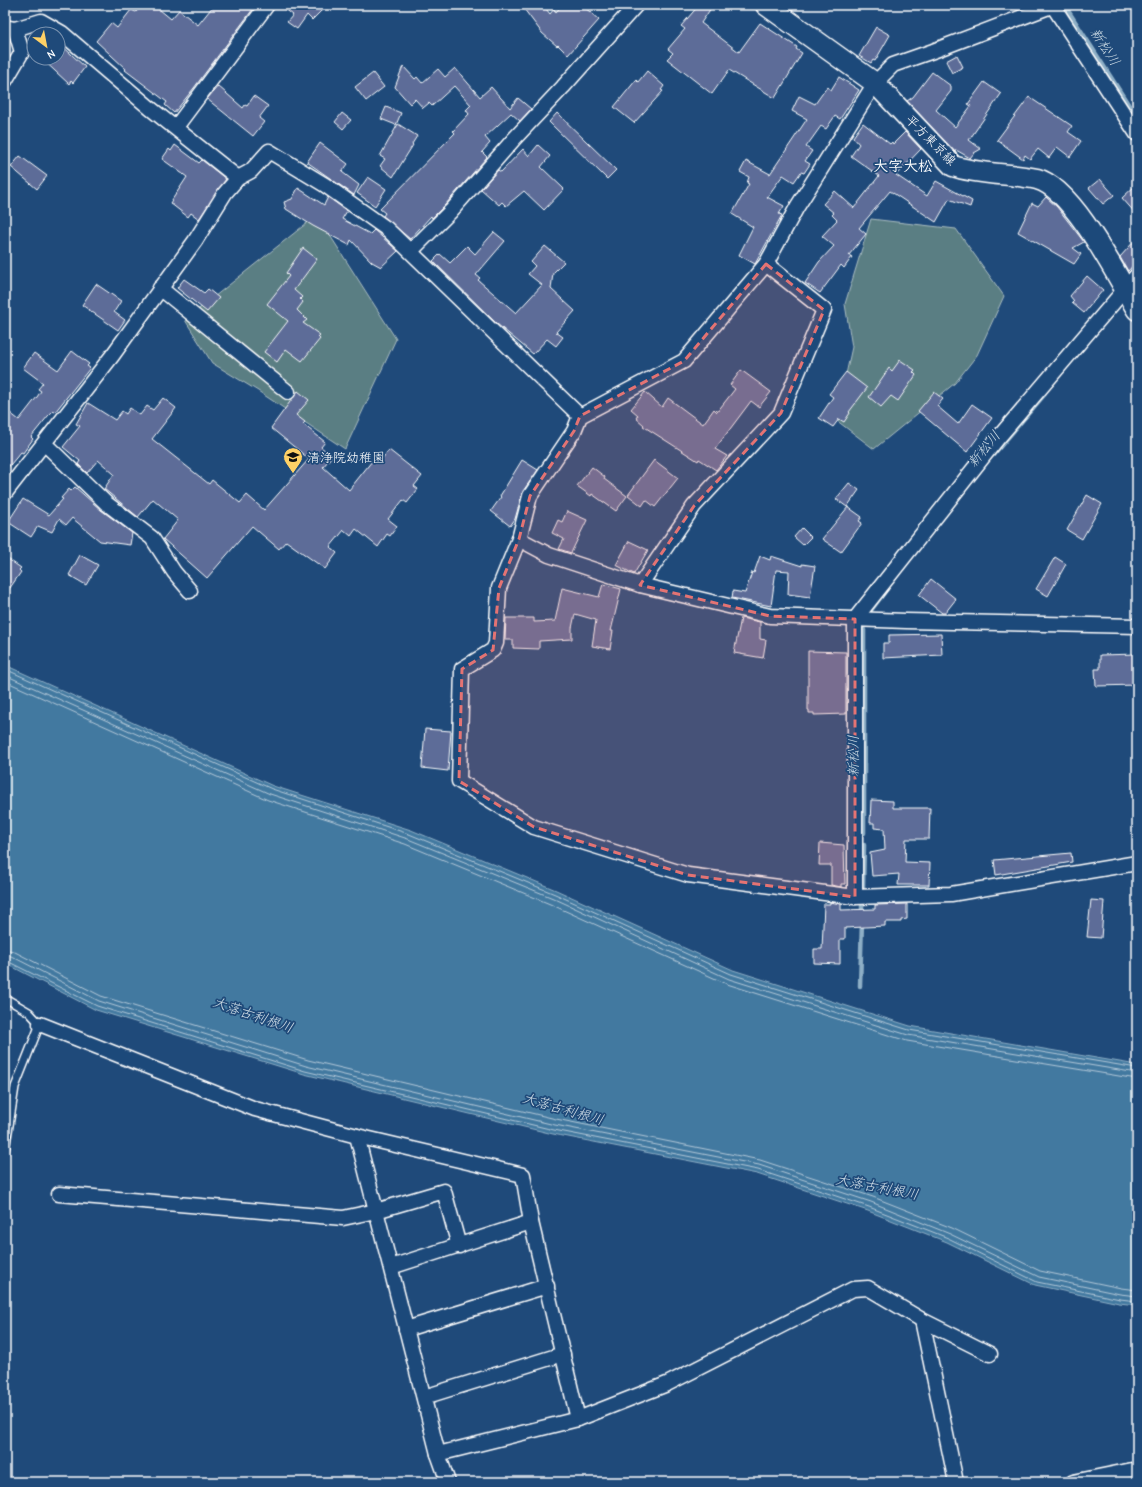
<svg xmlns="http://www.w3.org/2000/svg" width="1142" height="1487" font-family="'Comic Neue','Klee One',sans-serif">
<style>
.green{fill:#5a7e83;stroke:#acbec1}
.water{fill:#4379a0;stroke:#8eafc6}
.lines{fill:none;stroke-linecap:round;stroke-linejoin:round}
.shore{stroke:#b4c9d9;stroke-width:1}
.stream{stroke:#8eafc6;stroke-width:4.5}
.building{fill:#5d6c98;stroke:#fff}
.service-casing{stroke:#fff;stroke-width:10}
.minor-casing{stroke:#fff;stroke-width:17}
.secondary-casing{stroke:#fff;stroke-width:23}
.service{stroke:#1f4a7a;stroke-width:7}
.minor{stroke:#1f4a7a;stroke-width:14}
.secondary{stroke:#1f4a7a;stroke-width:20}
.marked{fill:#e47373;fill-opacity:0.2;stroke:#e47373;stroke-width:3;stroke-dasharray:8 5;stroke-linejoin:round}
.labels{text-anchor:middle;dominant-baseline:central;stroke-width:3.5;stroke-linejoin:round;paint-order:stroke}
.street-label{font-size:13px;fill:#fff;stroke:#1f4a7a}
.poi-label{font-size:13px;fill:#fff;stroke:#1f4a7a;text-anchor:start}
.water-label{font-size:14px;font-style:italic;fill:#d0dee7;stroke:#1f4a7a}
.quarter-label{font-size:15px;font-weight:bold;fill:#fff;stroke:#1f4a7a}
</style>
<rect width="100%" height="100%" fill="#1f4a7a"/>
<filter id="ink" filterUnits="userSpaceOnUse"><feTurbulence type="fractalNoise" baseFrequency=".025" numOctaves="2"/><feDisplacementMap in="SourceGraphic" scale="8" xChannelSelector="R" yChannelSelector="G"/><feConvolveMatrix kernelMatrix="1 2 1 2 8 2 1 2 1" color-interpolation-filters="sRGB"/></filter>
<g filter="url(#ink)">
<g class="green">
<polygon points="317,215 396,339 345,449 258,391 212,363 185,320"/>
<polygon points="871,219 956,229 1004,296 977,355 955,383 874,449 836,420 852,347 845,304"/>
</g>
<polygon class="water" points="5,665 273,786 411,830 556,890 733,970 910,1026 1137,1065 1137,1305 1119,1303 1035,1285 947,1242 868,1211 757,1174 553,1134 304,1074 96,1010 5,963"/>
<g class="lines">
<g class="shore">
<polyline points="5,669 272,789 409,834 555,894 731,974 909,1030 1137,1068"/>
<polyline points="5,675 270,794 408,839 553,898 729,979 908,1035 1137,1073"/>
<polyline points="5,681 268,800 405,844 550,904 727,984 907,1041 1137,1079"/>
<polyline points="5,949 13,951 101,996 308,1060 556,1119 760,1160 873,1197 952,1228 1040,1271 1121,1288 1137,1290"/>
<polyline points="5,955 11,956 99,1001 306,1066 555,1125 759,1165 871,1202 950,1234 1039,1277 1120,1294 1137,1296"/>
<polyline points="5,960 97,1006 305,1071 554,1130 758,1170 869,1207 948,1238 1037,1282 1120,1299 1137,1301"/>
</g>
<g class="stream">
<polyline points="1074,5 1067,9 1137,118"/>
<polyline points="993,455 1044,395"/>
<polyline points="869,613 887,589"/>
<polyline points="864,630 864,833"/>
<polyline points="863,888 864,845"/>
<polyline points="862,914 862,902"/>
<polyline points="860,986 862,922"/>
</g>
</g>
<g class="building">
<polygon points="142,5 154,5 171,19 179,10 198,25 214,5 256,5 194,88 174,113 165,105 167,102 125,70 126,69 96,41 111,23 117,28 131,10 136,12"/>
<polygon points="280,5 327,5 312,20 307,15 297,29 287,22 293,15"/>
<polygon points="521,5 543,5 550,14 554,9 556,12 562,5 582,5 599,20 568,55 558,45 557,46 542,33"/>
<polygon points="699,5 713,5 701,23 739,52 760,23 797,47 796,49 802,53 775,98 729,70 712,94 667,59 673,53 668,49 685,29 681,26"/>
<polygon points="876,27 890,35 875,61 873,60 871,63 859,56"/>
<polygon points="58,42 85,67 73,83 71,81 69,84 41,58 58,58"/>
<polygon points="957,55 963,67 952,73 946,61"/>
<polygon points="403,66 415,79 417,77 422,83 438,69 445,77 455,68 480,97 491,87 510,108 518,98 531,109 520,121 511,113 485,137 490,143 482,152 487,157 445,205 432,218 431,216 410,239 383,216 385,213 380,209 455,133 453,131 469,114 466,110 471,105 454,86 432,106 429,103 423,108 415,99 410,104 395,87"/>
<polygon points="647,71 664,86 661,90 663,91 634,123 614,107 636,80 638,82"/>
<polygon points="932,72 951,86 951,91 936,110 955,127 971,106 968,104 984,82 1001,94 969,140 981,149 974,153 970,158 956,150 955,152 907,101 913,97"/>
<polygon points="373,73 384,87 366,101 355,87"/>
<polygon points="839,77 859,90 840,119 835,116 826,129 821,126 806,147 812,151 805,161 810,164 804,173 801,172 794,182 783,175 767,197 784,206 779,214 782,215 755,264 739,255 753,227 732,214 749,184 747,183 749,177 740,172 746,161 770,174 807,119 792,111 799,96 815,104 827,87 831,90"/>
<polygon points="218,86 243,108 245,105 247,106 254,96 268,106 259,118 264,122 253,136 207,99"/>
<polygon points="1029,97 1072,126 1068,132 1081,141 1070,157 1057,147 1049,158 1038,149 1030,159 1025,155 1023,159 997,140"/>
<polygon points="386,107 401,113 396,125 381,119"/>
<polygon points="342,113 351,120 343,129 335,122"/>
<polygon points="557,113 616,170 607,179 549,122"/>
<polygon points="863,123 890,144 892,142 893,144 905,132 921,149 896,175 927,196 936,181 972,201 970,207 949,199 936,222 890,191 859,228 866,234 849,255 852,257 844,268 841,265 820,293 805,283 819,262 834,246 822,236 837,220 832,215 834,213 823,204 835,191 854,208 879,176 851,156 859,144 853,137"/>
<polygon points="398,124 417,136 412,144 413,145 393,177 380,166 385,159 380,156"/>
<polygon points="320,143 348,164 342,172 359,185 354,195 307,162"/>
<polygon points="175,145 199,163 202,160 226,179 199,219 191,213 188,217 170,203 187,177 162,159 169,149 171,151"/>
<polygon points="538,145 550,156 541,167 564,189 544,210 524,191 506,206 502,202 499,205 481,189 498,170 501,172 523,149 529,156"/>
<polygon points="20,156 47,176 37,189 11,167"/>
<polygon points="368,177 386,189 375,206 357,193"/>
<polygon points="1100,179 1114,195 1103,204 1089,188"/>
<polygon points="1137,184 1137,215 1122,198"/>
<polygon points="298,188 324,205 328,197 347,211 342,219 370,234 374,230 398,251 381,267 372,262 351,240 349,245 313,226 286,209 284,202 292,199"/>
<polygon points="1046,197 1057,207 1084,242 1073,248 1081,254 1074,264 1018,232 1032,203 1038,206"/>
<polygon points="494,232 505,241 476,275 480,278 478,280 516,313 542,285 528,274 535,266 531,262 545,246 564,262 553,273 551,289 575,311 556,332 563,337 556,346 547,339 533,354 497,324 433,261 440,254 450,263 467,246 475,254"/>
<polygon points="1137,238 1137,261 1128,271 1120,257"/>
<polygon points="303,248 317,259 294,290 302,297 300,299 303,302 297,310 307,320 303,323 320,335 318,337 320,339 302,361 286,349 277,362 264,352 288,321 267,304 289,276 286,273"/>
<polygon points="1087,276 1103,290 1084,313 1072,303 1074,301 1070,296"/>
<polygon points="184,279 204,293 208,289 219,298 207,312 177,288"/>
<polygon points="96,284 121,301 114,312 125,320 118,330 82,305"/>
<polygon points="72,351 89,364 87,366 90,368 55,412 53,411 48,416 31,437 33,439 23,453 21,452 5,471 5,409 19,420 37,397 41,391 38,389 43,383 23,368 34,353 58,370"/>
<polygon points="900,360 915,370 913,372 916,375 898,401 891,396 881,407 869,397 889,368 892,371"/>
<polygon points="741,370 771,392 759,407 751,401 715,449 727,456 716,470 699,459 698,461 643,426 644,425 636,418 638,415 631,409 645,392 662,407 668,398 703,424 714,409 717,412 735,389 730,385"/>
<polygon points="846,372 867,388 849,412 850,413 844,422 839,419 833,427 819,418 833,397 829,394"/>
<polygon points="298,391 309,400 296,415 305,422 303,424 325,442 321,447 332,456 323,467 349,490 376,456 381,460 389,450 422,476 414,486 418,489 407,503 403,500 388,519 397,526 390,536 387,534 378,547 356,529 351,536 344,530 330,547 337,553 325,569 286,541 279,549 252,526 207,578 163,539 178,520 153,499 138,517 104,489 114,474 98,460 87,473 78,464 80,461 63,447 80,426 76,424 88,403 115,420 122,411 126,414 130,408 140,415 147,406 153,410 163,398 176,408 152,439 209,484 212,480 240,503 247,495 264,510 309,459 271,428"/>
<polygon points="934,392 943,399 937,406 958,424 972,404 992,418 967,452 918,411"/>
<polygon points="522,460 538,470 523,491 515,519 510,526 491,511 501,497 500,496"/>
<polygon points="654,460 678,478 655,507 646,500 642,506 628,495"/>
<polygon points="592,467 605,477 604,479 627,496 616,511 592,494 591,496 577,486"/>
<polygon points="849,483 859,490 847,507 836,499"/>
<polygon points="75,487 101,510 132,533 130,545 100,541 72,518 66,525 59,519 52,532 38,526 31,537 8,522 23,499 49,515 63,499 61,498 69,489 71,491"/>
<polygon points="1087,495 1102,504 1082,539 1067,530"/>
<polygon points="848,507 862,517 859,521 862,523 841,552 822,539"/>
<polygon points="567,511 587,520 571,553 559,549 564,539 552,533 558,520 562,522"/>
<polygon points="802,528 811,537 803,545 794,537"/>
<polygon points="629,541 648,550 634,574 616,565"/>
<polygon points="80,555 98,565 86,585 69,575"/>
<polygon points="760,556 770,560 771,556 802,566 802,564 815,566 810,597 788,594 789,571 776,570 771,606 732,598 733,591 745,593 752,572 754,573"/>
<polygon points="5,557 21,568 19,570 21,572 5,595"/>
<polygon points="1055,557 1066,564 1048,596 1036,589"/>
<polygon points="931,579 956,599 945,613 942,613 919,595"/>
<polygon points="603,584 621,589 611,631 613,631 610,649 592,646 596,620 575,614 572,628 572,639 539,641 539,649 513,648 513,640 505,640 506,618 534,618 534,622 555,621 562,588 599,597"/>
<polygon points="741,618 760,622 760,639 766,640 763,658 734,653"/>
<polygon points="941,634 942,655 883,658 883,643 889,643 889,635"/>
<polygon points="808,651 846,652 846,714 814,715 814,713 809,713 809,710 808,710"/>
<polygon points="1137,654 1137,685 1096,686 1095,669 1100,669 1100,655"/>
<polygon points="425,729 451,731 448,771 422,768"/>
<polygon points="871,800 893,801 893,808 930,808 929,839 906,839 905,862 930,863 929,885 898,885 899,874 872,876 870,853 885,850 884,829 874,828 874,823 870,823"/>
<polygon points="820,843 844,845 845,884 841,884 841,887 831,885 831,865 819,865"/>
<polygon points="1071,853 1072,862 996,875 994,860"/>
<polygon points="1091,900 1104,901 1101,938 1087,937"/>
<polygon points="830,902 841,904 841,910 875,909 875,905 907,904 907,919 901,920 901,922 885,922 885,926 845,928 845,939 840,939 840,964 814,963 814,949 822,949 824,904 830,904"/>
</g>
<g class="lines">
<g class="service-casing">
<polyline id="service" points="5,998 29,1012 40,1024 15,1087 5,1151"/>
</g>
<g class="minor-casing">
<g id="minor">
<polyline points="1054,5 933,51 893,65 875,83 797,207 766,264 684,361 580,416 574,431 530,496 519,539 499,588 496,643 493,650 462,669 459,781 534,827 688,875 855,897 951,894 1137,863"/>
<polyline points="1053,6 1137,134"/>
<polyline points="5,27 15,29 41,21 62,33 150,108 238,178"/>
<polyline points="5,81 22,52 15,29"/>
<polyline points="176,127 267,5"/>
<polyline points="411,251 451,211 514,139 563,87 636,5"/>
<polyline points="160,288 288,392"/>
<polyline points="45,444 106,503 152,538 174,572 190,591"/>
<polyline points="5,493 112,356 195,241 225,193 238,178 251,171 269,151 325,185 387,229 580,416"/>
<polyline points="519,539 549,555 640,585 770,616 906,621 1137,626"/>
<polyline points="640,585 694,506 781,413 824,310 766,264"/>
<polyline points="855,897 855,619 998,438 1137,275"/>
<polyline points="40,1024 255,1109 357,1136 523,1175 531,1222 578,1419"/>
<polyline points="357,1136 438,1454 448,1482"/>
<polyline points="59,1194 343,1218 376,1211 444,1191 459,1246"/>
<polyline points="391,1267 531,1222"/>
<polyline points="922,1320 956,1482"/>
<polyline points="406,1329 547,1286"/>
<polyline points="424,1397 563,1354"/>
<polyline points="438,1454 578,1419 667,1384 853,1289 868,1288 922,1320 990,1354"/>
<polyline points="1073,1482 1137,1469"/>
</g>
</g>
<g class="secondary-casing">
<path id="secondary" d="M766,5L875,83L953,166C980,175 1009,173 1037,179C1073,188 1118,278 1137,310"/>
</g>
<use href="#service" class="service"/>
<use href="#minor" class="minor"/>
<use href="#secondary" class="secondary"/>
</g>
</g>
<path class="marked" d="M766,264L824,310L781,413L694,506L640,585L770,616L855,619V897L688,875L534,827L459,781L462,669L493,650L499,588L519,539L530,496L574,431L580,416L684,361Z"/>
<defs>
<g id="school-pin" transform="scale(1)"><path d="M0 17L-7.5 6A9.5 9.5 0 1 1 7.5 6Z" fill="#ffd166" stroke="#1f4a7a"/><path d="M0-5L7-2L0 1L-7-2ZM-4 1L0 2.5L4 1V4Q0 6-4 4Z" fill="#111"/></g>
</defs>
<g fill-rule="evenodd">
<use href="#school-pin" x="293" y="457"/>
</g>
<g class="labels">
<g class="street-label">
<text transform="translate(931 140) rotate(45)">平方東京線</text>
</g>
<g class="poi-label">
<text x="307" y="457">清浄院幼稚園</text>
</g>
<g class="water-label">
<text transform="translate(1105 47) rotate(57)">新松川</text>
<text transform="translate(984 449) rotate(-50)">新松川</text>
<text transform="translate(853 756) rotate(-90)">新松川</text>
<text transform="translate(253 1015) rotate(19)">大落古利根川</text>
<text transform="translate(563 1109) rotate(16)">大落古利根川</text>
<text transform="translate(877 1187) rotate(11)">大落古利根川</text>
</g>
<g class="quarter-label">
<text x="903" y="166">大字大松</text>
</g>
</g>
<rect width="1142" height="1487" fill="none" stroke="#1f4a7a" stroke-width="20"/>
<rect x="10" y="10" width="1122" height="1467" fill="none" stroke="#fff" stroke-width="1.5" filter="url(#ink)"/>
<g transform="translate(46 46) rotate(148)"><circle r="19" fill="#1f4a7a" stroke="#7992af"/>
<path d="M0-3L7 15L0 10L-7 15Z" fill="#ffd166"/>
<text y="-6" font-size="11" font-weight="bold" text-anchor="middle" fill="#ffffff">N</text>
</g>
</svg>
